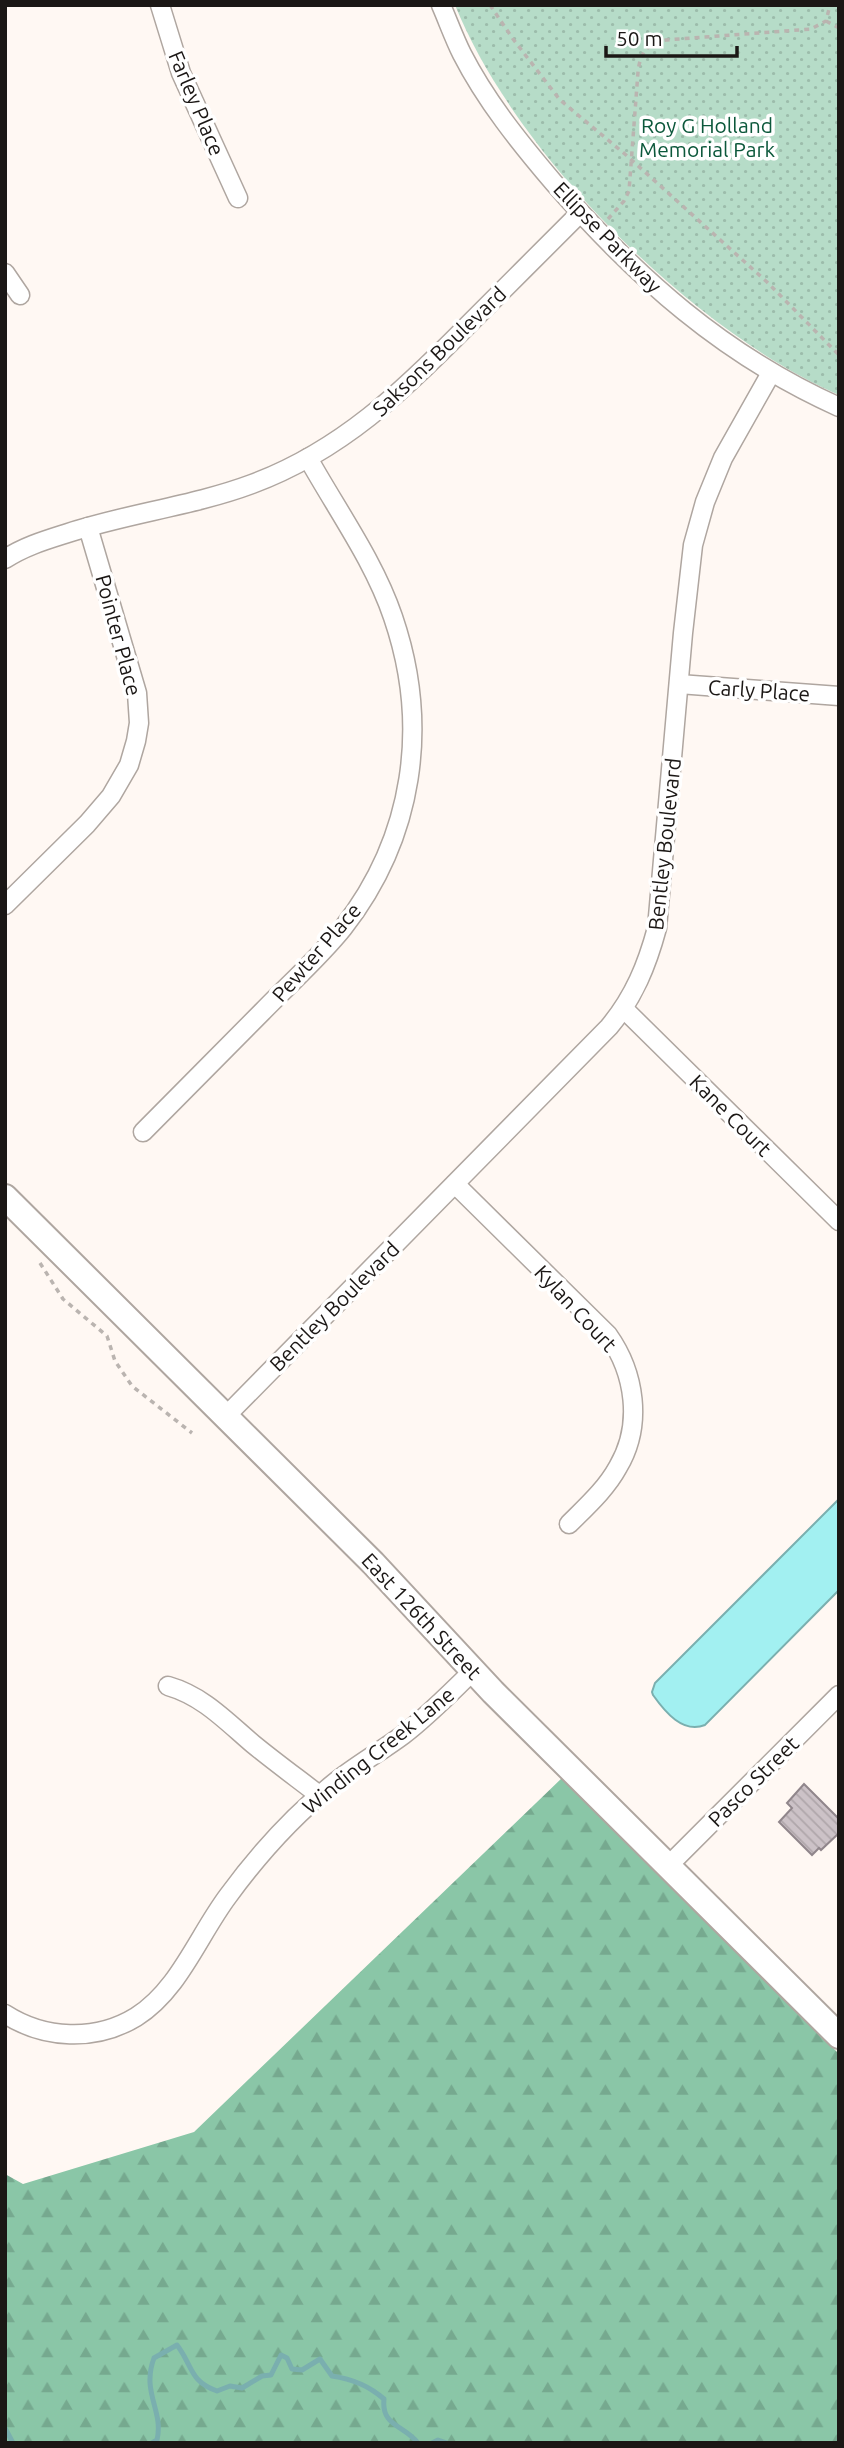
<svg xmlns="http://www.w3.org/2000/svg" width="844" height="2448" font-family="Ubuntu,sans-serif">
<style>
.forest{fill:url(#forest-firs)}
.park{fill:url(#park-dots)}
.water{fill:#a2f0f1;stroke:#7aafaf;stroke-width:2}
.lines{fill:none;stroke-linecap:round;stroke-linejoin:round}
.stream{stroke:#7aafaf;stroke-width:5}
.building{fill:url(#building-back-hatch);stroke:#90868b;stroke-width:2}
.minor-casing{stroke:#afa6a0;stroke-width:21}
.secondary-casing{stroke:#afa6a0;stroke-width:28}
.path{stroke:#bab4b0;stroke-width:3.5;stroke-dasharray:5 5;stroke-linecap:butt}
.minor{stroke:#fff;stroke-width:18}
.secondary{stroke:#fff;stroke-width:24}
.labels{text-anchor:middle;dominant-baseline:central;stroke-width:7;stroke-linejoin:round;paint-order:stroke}
.street-label{font-size:21px;fill:#1b1715;stroke:#fff}
.park-label{font-size:21px;fill:#0c583b;stroke:#fff}
</style>
<defs>
<pattern id="forest-firs" width="22" height="20" patternUnits="userSpaceOnUse" patternTransform="scale(1.75)"><rect width="22" height="20" fill="#8ac6a7"/><path d="M5 1l3.5 6h-7zM16 11l3.5 6h-7z" fill="#76a98f"/></pattern>
<pattern id="park-dots" width="8" height="8" patternUnits="userSpaceOnUse" patternTransform="scale(1.75)"><rect width="8" height="8" fill="#b6dcc8"/><path d="M2 2h.1M6 6h.1" fill="none" stroke="#9cbcab" stroke-width="1.8" stroke-linecap="round"/></pattern>
<pattern id="building-back-hatch" width="6" height="6" patternUnits="userSpaceOnUse" patternTransform="scale(1.75)"><rect width="6" height="6" fill="#ccc2c7"/><path d="M-1 5l2 2M0 0l6 6M5-1l2 2" fill="none" stroke="#afa6aa"/></pattern>
</defs>
<rect width="100%" height="100%" fill="#fff8f3"/>
<polygon class="forest" points="563,1777 839,2054 839,2443 5,2443 5,2174 23,2184 194,2132"/>
<path class="park" d="M455,5H839V395C692,331 515,154 455,5Z"/>
<path class="water" d="M839,1499V1590L705,1725C683,1734 665,1712 653,1695L652,1692L655,1683Z"/>
<g class="lines">
<g class="stream">
<polyline points="5,2428 13,2443"/>
<path d="M152,2443L157,2440C164,2410 141,2393 154,2358L177,2345C193,2366 189,2381 217,2391L230,2386L242,2388L262,2376L271,2375L281,2355L287,2358L292,2369L302,2370L320,2359L332,2376C352,2379 368,2385 384,2399C381,2426 404,2425 418,2443"/>
<polyline points="432,2443 438,2440 447,2443"/>
</g>
</g>
<polygon class="building" points="804,1784 839,1819 839,1833 821,1850 819,1848 812,1855 779,1822 792,1808 787,1803"/>
<g class="lines">
<g class="minor-casing">
<g id="minor">
<polyline points="160,5 181,73 238,198"/>
<path d="M441,5C448,21 454,38 462,54C486,101 520,143 554,183C637,278 723,355 839,407"/>
<polyline points="5,273 20,295"/>
<path d="M5,559C25,546 46,540 68,533C129,513 193,506 252,484C341,451 403,391 468,325C505,288 543,250 580,213"/>
<polyline points="679,684 839,696"/>
<polyline points="5,905 87,824 111,796 129,765 136,741 139,723 137,693 88,527"/>
<polyline points="624,1009 839,1221"/>
<path d="M143,1132C183,1092 222,1052 262,1012C289,984 319,958 343,928C414,837 430,725 393,617C374,561 337,510 308,458"/>
<path d="M455,1184L608,1335C635,1373 643,1425 618,1467C606,1489 587,1506 569,1524"/>
<path d="M226,1416L609,1027C634,997 647,965 657,928L683,633L693,545L705,502L723,458L771,373"/>
<path d="M168,1686C203,1696 226,1721 253,1744C275,1762 297,1778 319,1795"/>
<polyline points="667,1867 839,1695"/>
<path d="M5,2014C44,2039 95,2042 136,2017C179,1990 198,1936 228,1896C258,1855 293,1816 333,1784C355,1766 380,1752 403,1735C428,1716 450,1693 473,1671"/>
</g>
</g>
<g class="secondary-casing">
<polyline id="secondary" points="5,1197 373,1563 493,1692 839,2036"/>
</g>
<g class="path">
<polyline points="490,5 513,39 560,100 626,155 767,282 839,355"/>
<polyline points="826,21 839,28"/>
<path d="M608,219L624,201L629,191L638,72C640,53 647,43 666,40L811,29L826,21L830,5"/>
<polyline points="40,1263 63,1299 107,1336 115,1361 132,1386 192,1433"/>
</g>
<use href="#minor" class="minor"/>
<use href="#secondary" class="secondary"/>
</g>
<g class="labels">
<g class="street-label">
<text transform="translate(197 103) rotate(67)">Farley Place</text>
<text transform="translate(608 237) rotate(46)">Ellipse Parkway</text>
<text transform="translate(439 351) rotate(-44)">Saksons Boulevard</text>
<text transform="translate(119 635) rotate(75)">Pointer Place</text>
<text transform="translate(759 690) rotate(4)">Carly Place</text>
<text transform="translate(664 844) rotate(-84)">Bentley Boulevard</text>
<text transform="translate(316 952) rotate(-49)">Pewter Place</text>
<text transform="translate(731 1115) rotate(45)">Kane Court</text>
<text transform="translate(334 1306) rotate(-45)">Bentley Boulevard</text>
<text transform="translate(576 1308) rotate(47)">Kylan Court</text>
<text transform="translate(422 1616) rotate(47)">East 126th Street</text>
<text transform="translate(378 1750) rotate(-39)">Winding Creek Lane</text>
<text transform="translate(753 1781) rotate(-45)">Pasco Street</text>
</g>
<g class="park-label">
<text x="707" y="125">Roy G Holland<tspan x="707" dy="24">Memorial Park</tspan></text>
</g>
</g>
<rect width="844" height="2448" fill="none" stroke="#1b1715" stroke-width="14"/>
<path d="M606 46v10h131v-10" fill="none" stroke="#1b1715" stroke-width="3.5"/>
<text x="616" y="46" font-size="21" fill="#1b1715" stroke="#ffffff" stroke-width="5" paint-order="stroke">50 m</text>
</svg>
